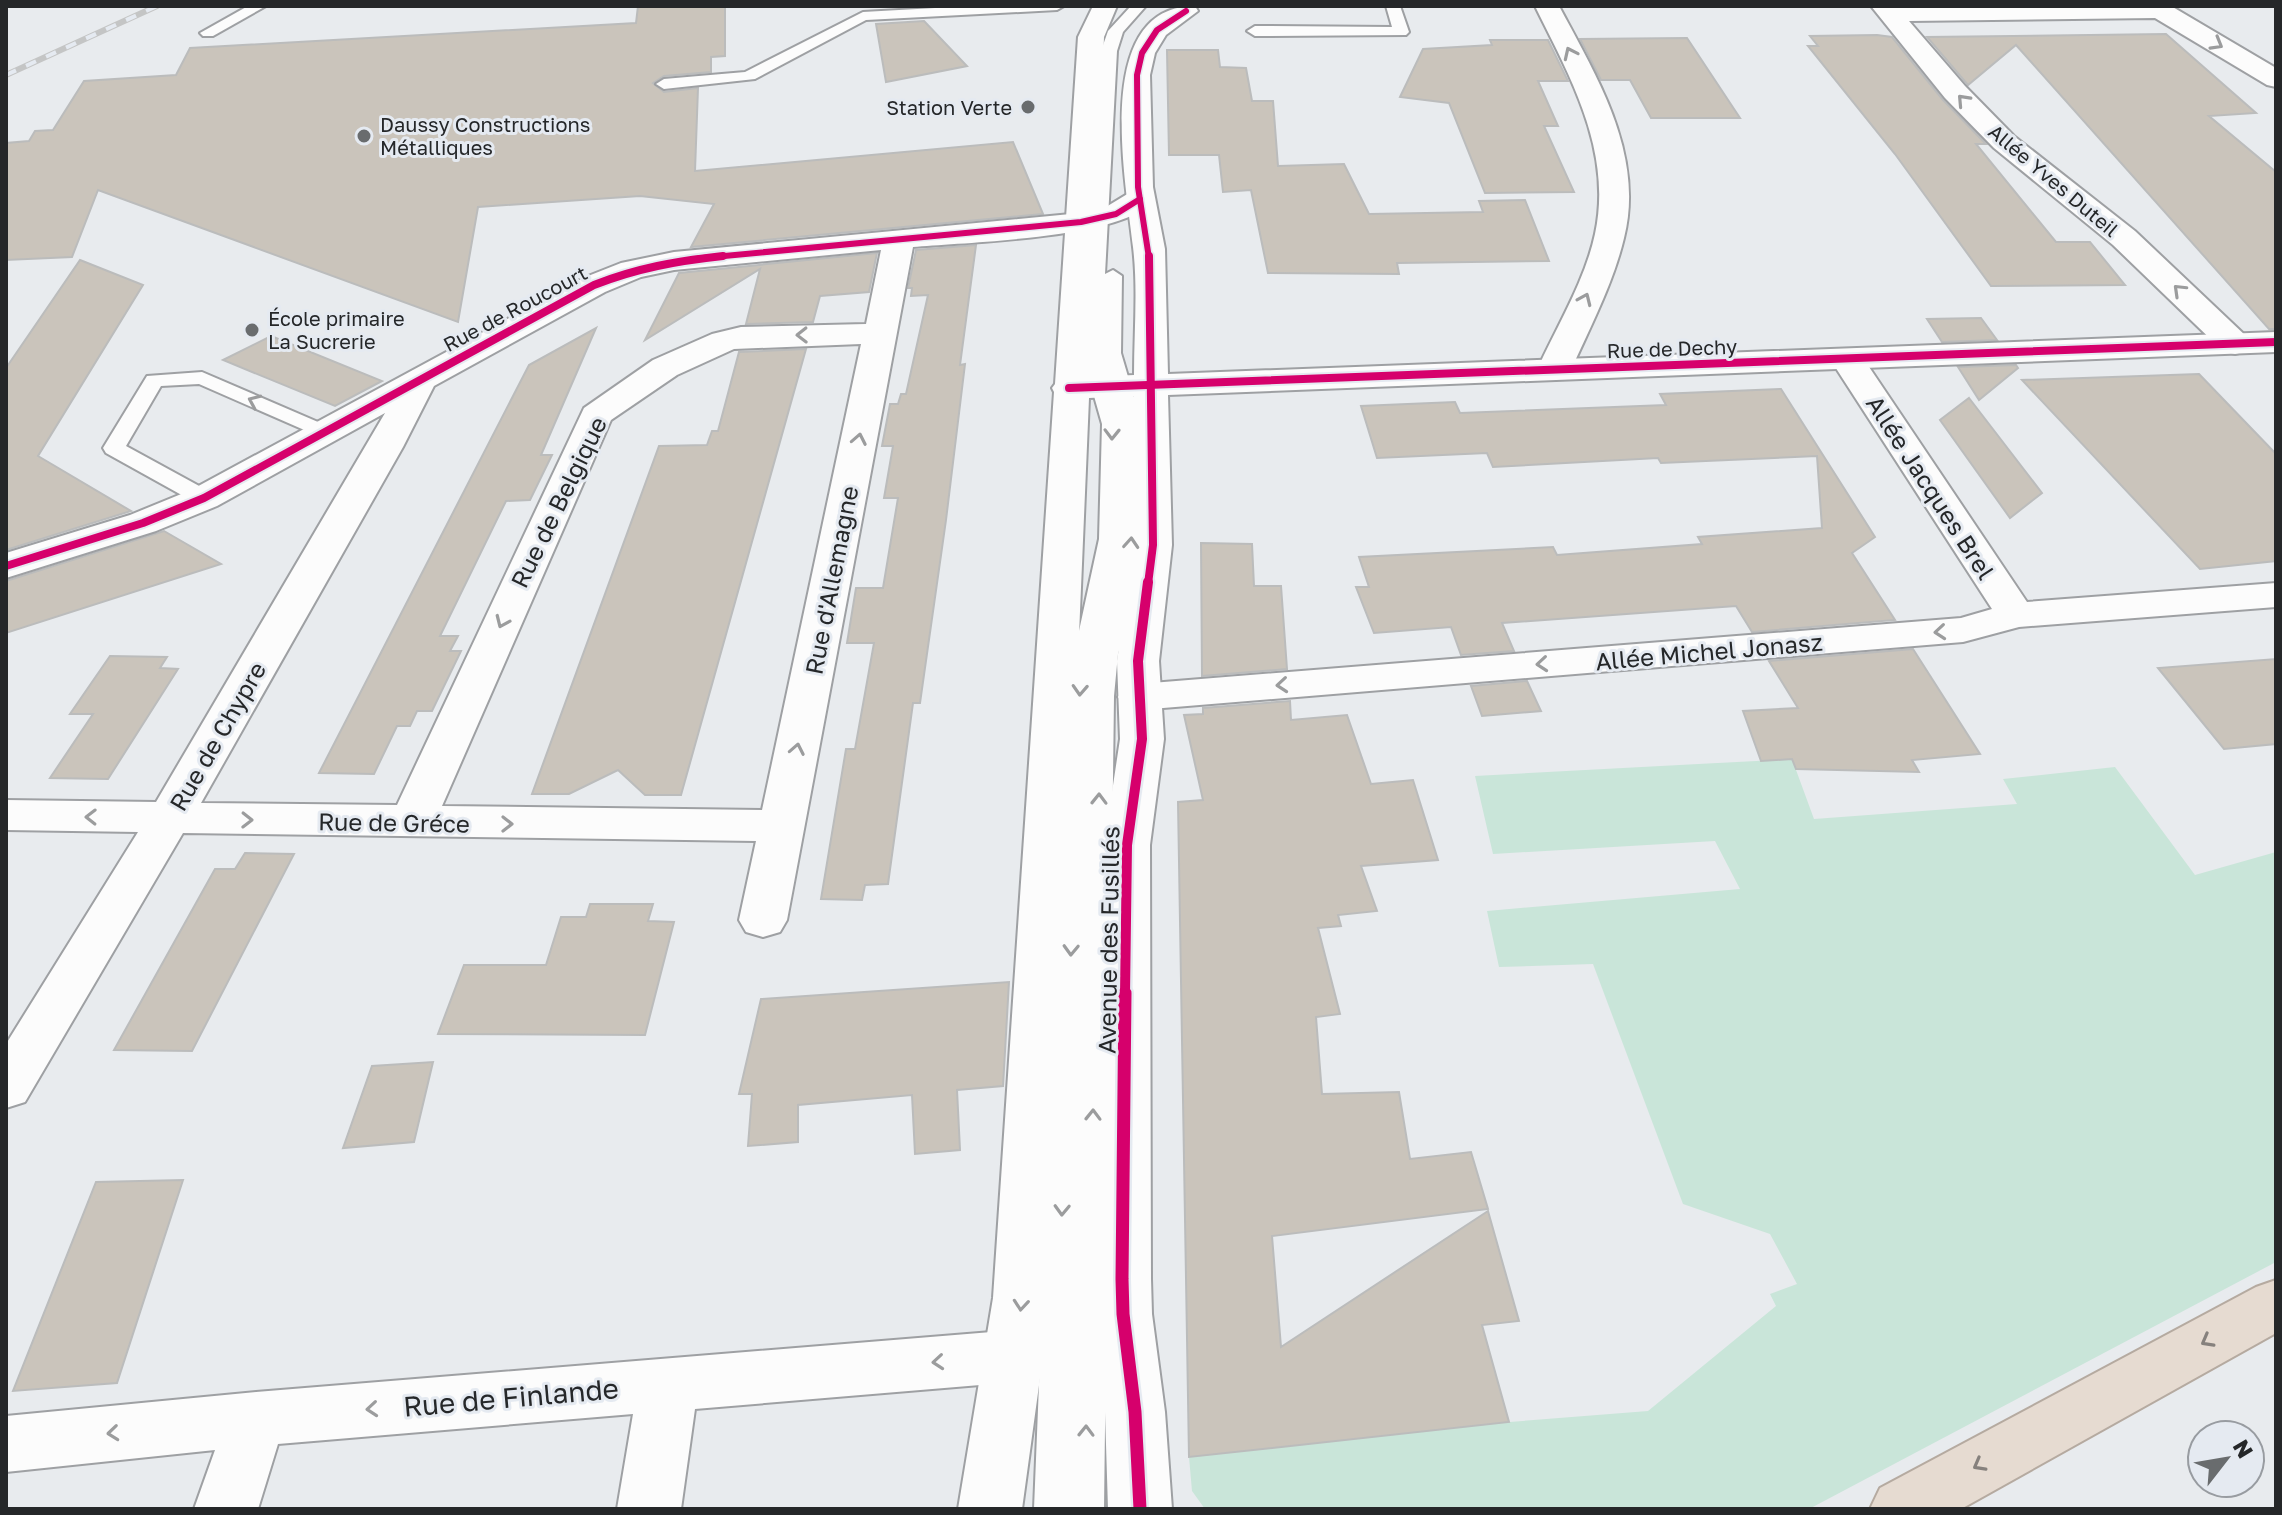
<svg xmlns="http://www.w3.org/2000/svg" width="2282" height="1515" font-family="'Golos Text',sans-serif">
<style>
.green{fill:#c9e5d9}
.building{fill:#cac4bb;stroke:#bbbcbc;stroke-width:2}
.lines{fill:none;stroke-linecap:round;stroke-linejoin:round}
.lane-casing{stroke:#9ea0a3;stroke-width:4}
.street-casing{stroke:#9ea0a3;stroke-width:4}
.secondary-casing{stroke:#9ea0a3;stroke-width:4}
.highway-casing{stroke:#b5aaa0;stroke-width:4}
.lane{fill:#fcfcfc;fill-rule:evenodd}
.street{fill:#fcfcfc;fill-rule:evenodd}
.secondary{fill:#fcfcfc;fill-rule:evenodd}
.highway{fill:#e6dbd1;fill-rule:evenodd}
.rail-casing{stroke:#c4c5c5;stroke-width:6}
.rail{stroke:#e5eaf1;stroke-width:4;stroke-dasharray:11;stroke-linecap:butt}
.cycleway-far3-casing{stroke:#e5eaf1;stroke-width:9}
.cycleway-far2-casing{stroke:#e5eaf1;stroke-width:12}
.cycleway-far1-casing{stroke:#e5eaf1;stroke-width:15}
.cycleway-casing{stroke:#e5eaf1;stroke-width:18}
.cycleway-far3{stroke:#d6006c;stroke-width:6}
.cycleway-far2{stroke:#d6006c;stroke-width:8}
.cycleway-far1{stroke:#d6006c;stroke-width:10}
.cycleway{stroke:#d6006c;stroke-width:13}
.oneway{stroke:#9b9c9d}
.oneway2{stroke:#86817d}
.poi-dot{fill:#696c6e;stroke:#e5eaf1;stroke-width:3}
.labels{text-anchor:middle;dominant-baseline:central;stroke-width:6;stroke-linejoin:round;paint-order:stroke}
.far-poi-label{font-size:20px;fill:#252729;stroke:#e5eaf1;text-anchor:start}
.far-street-label{font-size:20px;fill:#252729;stroke:#e5eaf1}
.street-label{font-size:24px;fill:#252729;stroke:#e5eaf1}
.near-street-label{font-size:28px;fill:#252729;stroke:#e5eaf1}
</style>
<rect width="100%" height="100%" fill="#e8ebee"/>
<polygon class="green" points="1792,759 1814,819 2017,804 2003,779 2115,767 2195,875 2276,852 2276,1262 1809,1509 1205,1509 1192,1491 1189,1457 1471,1425 1648,1411 1776,1306 1770,1294 1797,1284 1770,1234 1683,1204 1593,964 1499,967 1487,911 1740,889 1715,841 1493,854 1475,776"/>
<g class="building">
<polygon points="638,6 725,6 725,56 711,57 711,72 664,76 653,83 664,92 698,88 695,171 1013,142 1043,214 691,247 714,204 640,196 478,207 458,322 98,190 72,257 6,260 6,143 29,141 35,131 53,130 84,81 176,75 190,48 636,23"/>
<polygon points="924,21 967,66 886,82 876,24"/>
<polygon points="2166,34 2256,113 2209,116 2276,172 2276,329 2269,329 2016,45 1968,85 1927,37"/>
<polygon points="1877,35 1892,37 1943,100 1986,144 1976,144 2056,242 2090,242 2125,285 1991,286 1895,154 1808,46 1818,46 1810,36"/>
<polygon points="1687,38 1740,118 1651,118 1630,80 1601,80 1580,39"/>
<polygon points="1490,40 1548,40 1568,81 1538,81 1558,126 1544,126 1574,192 1485,193 1449,103 1400,97 1423,49 1492,45"/>
<polygon points="1167,50 1218,50 1220,67 1246,68 1252,101 1273,101 1278,166 1344,164 1369,214 1483,212 1479,201 1525,200 1549,261 1397,263 1399,274 1268,273 1251,190 1223,192 1219,155 1169,155"/>
<polygon points="976,245 960,365 965,364 946,520 920,703 913,703 888,884 865,885 862,900 821,899 846,749 855,749 874,643 847,643 856,588 883,588 898,498 884,498 893,446 882,446 890,404 898,404 901,394 906,394 928,295 911,296 912,288 908,288 916,250"/>
<polygon points="877,253 869,292 820,296 813,322 746,324 760,269 645,340 679,273"/>
<polygon points="80,260 143,285 38,456 131,511 6,550 6,368"/>
<polygon points="1981,318 1997,340 1942,342 1927,319"/>
<polygon points="596,328 541,455 552,455 530,500 506,501 440,636 458,636 450,651 461,651 432,711 417,711 410,726 397,726 374,774 319,773 529,365"/>
<polygon points="271,336 382,381 335,406 223,360"/>
<polygon points="806,349 681,795 645,795 618,770 569,794 532,794 659,446 707,445 712,431 718,431 739,352"/>
<polygon points="2016,365 2018,368 1979,400 1958,367"/>
<polygon points="2199,374 2276,454 2276,561 2200,569 2022,380"/>
<polygon points="1781,389 1875,537 1852,553 1895,620 1752,632 1736,606 1502,623 1514,651 1461,655 1451,627 1374,633 1356,587 1369,587 1359,557 1553,547 1557,555 1702,544 1698,537 1822,528 1817,456 1661,463 1658,458 1493,467 1487,453 1377,458 1361,406 1455,402 1460,413 1666,405 1660,394"/>
<polygon points="1969,398 2042,493 2010,518 1940,420"/>
<polygon points="164,531 221,564 6,633 6,581"/>
<polygon points="1201,543 1252,544 1254,586 1281,586 1287,669 1202,676"/>
<polygon points="1913,649 1980,754 1912,760 1919,772 1796,769 1792,759 1761,761 1743,711 1798,708 1769,661"/>
<polygon points="110,656 167,657 160,668 178,669 108,779 50,778 93,714 70,714"/>
<polygon points="2276,659 2276,744 2224,749 2158,668"/>
<polygon points="1527,681 1541,711 1482,716 1471,686"/>
<polygon points="1290,701 1291,720 1347,715 1371,784 1413,780 1438,860 1361,866 1377,911 1338,915 1341,926 1318,928 1340,1014 1316,1017 1322,1094 1399,1092 1410,1159 1471,1152 1488,1209 1272,1236 1281,1347 1488,1211 1519,1321 1482,1325 1509,1422 1189,1457 1178,802 1203,800 1184,715 1203,714 1203,708"/>
<polygon points="245,853 294,854 192,1051 114,1050 215,869 235,869"/>
<polygon points="590,904 653,904 648,921 674,922 645,1035 438,1034 464,965 546,965 561,917 586,917"/>
<polygon points="1009,982 1003,1086 957,1090 960,1150 915,1154 912,1095 798,1105 798,1142 748,1146 752,1094 739,1094 761,999"/>
<polygon points="433,1062 414,1142 343,1148 372,1066"/>
<polygon points="183,1180 117,1383 13,1391 96,1182"/>
</g>
<g class="lines">
<g class="lane-casing">
<g id="lane">
<polygon points="248,6 266,6 213,36 203,36 200,33"/>
<polygon points="971,6 1064,6 1057,10 866,20 755,79 664,89 656,84 664,79 745,72 863,12"/>
<polygon points="1131,6 1146,6 1123,32 1117,51 1105,274 1113,270 1122,276 1121,353 1142,424 1143,536 1140,575 1118,654 1114,696 1104,1509 1034,1509 1067,686 1099,539 1102,424 1084,361 1082,332 1101,51 1108,31"/>
<polygon points="1386,6 1400,6 1409,32 1406,35 1255,36 1247,31 1255,26 1392,27"/>
<polygon points="202,372 332,428 336,432 332,436 318,436 199,384 161,386 126,446 212,493 215,498 212,503 196,503 106,453 103,448 147,376"/>
</g>
</g>
<g class="street-casing">
<g id="street">
<path d="M1535,6H1559C1597,77 1645,155 1624,238C1613,284 1590,327 1571,370L1566,377L1554,380L1542,377L1537,370C1557,326 1585,281 1595,234C1613,151 1570,77 1535,6Z"/>
<polygon points="1871,6 2171,6 2276,68 2276,87 2267,85 2155,18 1909,21 1965,86 2014,136 2135,231 2247,337 2252,344 2247,351 2235,354 2223,351 2113,245 1994,148 1945,98"/>
<path d="M1140,190L1151,193L1155,199C1127,239 964,242 913,247L787,920L780,932L763,937L746,932L739,920L756,841L183,833L25,1102L6,1108V1044L138,832L6,830V800L156,802L385,413L217,506L156,531L6,578V553L130,515L191,490L583,278L621,263L674,252L1081,213L1106,207L1129,193ZM881,250L866,324L741,327L712,334L653,360L584,408L397,805L201,803L403,447L434,386L605,292L641,277L674,270ZM861,344L762,810L442,806L611,420L677,375L734,349Z"/>
<polygon points="1847,349 1859,352 2027,602 2276,583 2276,607 2019,627 1963,642 1139,710 1124,706 1118,697 1124,688 1139,684 1961,618 1992,609 1830,359 1835,352"/>
<polygon points="1016,1330 1037,1338 1046,1356 1037,1374 1016,1382 695,1409 681,1509 617,1509 633,1414 278,1444 258,1509 194,1509 215,1450 6,1472 6,1416 256,1392"/>
</g>
</g>
<g class="secondary-casing">
<path id="secondary" d="M1093,6H1117L1104,37L1090,377L1134,375C1134,333 1138,288 1133,247C1126,182 1091,6 1195,6L1198,11L1166,35L1155,53L1150,75L1153,187L1165,249L1168,374L2276,332V352L1168,395L1172,545L1159,661L1164,739L1150,845L1151,1279L1152,1314L1165,1412L1172,1509H1108L1105,1412L1094,1314L1093,1279L1104,845L1120,739L1117,661L1134,545V396L1089,398L1051,1298L1022,1509H958L993,1298L1054,392L1052,388L1055,384L1078,37Z"/>
</g>
<g class="highway-casing">
<polygon id="highway" points="2276,1280 2276,1333 1961,1509 1870,1509 1880,1488 2256,1287"/>
</g>
<use href="#lane" class="lane"/>
<use href="#street" class="street"/>
<use href="#secondary" class="secondary"/>
<use href="#highway" class="highway"/>
<g class="rail-casing">
<polyline id="rail" points="6,75 157,6"/>
</g>
<use href="#rail" class="rail"/>
<g class="cycleway-far3-casing">
<g id="cycleway-far3">
<polyline points="703,258 1081,222 1116,214 1140,199"/>
<polyline points="1149,258 1138,187 1137,75 1142,53 1157,30 1186,11"/>
</g>
</g>
<g class="cycleway-far2-casing">
<g id="cycleway-far2">
<polyline points="1069,388 2276,342"/>
<path d="M6,566L143,523L204,498L594,285C637,268 677,261 723,256"/>
<polyline points="1148,584 1153,545 1149,256"/>
</g>
</g>
<g class="cycleway-far1-casing">
<polyline id="cycleway-far1" points="1125,995 1127,845 1142,739 1138,661 1148,582"/>
</g>
<g class="cycleway-casing">
<polyline id="cycleway" points="1125,993 1122,1279 1123,1314 1135,1412 1140,1509"/>
</g>
<use href="#cycleway-far3" class="cycleway-far3"/>
<use href="#cycleway-far2" class="cycleway-far2"/>
<use href="#cycleway-far1" class="cycleway-far1"/>
<use href="#cycleway" class="cycleway"/>
</g>
<defs><path id="oneway-chevron" d="M-2-3.5L2.5 0L-2 3.5" fill="none" stroke-width="1.6" stroke-linecap="round" stroke-linejoin="round" transform="scale(2)"/></defs>
<g class="oneway">
<use href="#oneway-chevron" transform="translate(2217 44) rotate(30)"/>
<use href="#oneway-chevron" transform="translate(1570 53) rotate(-115)"/>
<use href="#oneway-chevron" transform="translate(1963 100) rotate(-133)"/>
<use href="#oneway-chevron" transform="translate(2179 290) rotate(-136)"/>
<use href="#oneway-chevron" transform="translate(1585 299) rotate(-66)"/>
<use href="#oneway-chevron" transform="translate(802 335) rotate(179)"/>
<use href="#oneway-chevron" transform="translate(254 401) rotate(-156)"/>
<use href="#oneway-chevron" transform="translate(1112 434) rotate(91)"/>
<use href="#oneway-chevron" transform="translate(859 439) rotate(-79)"/>
<use href="#oneway-chevron" transform="translate(1131 543) rotate(-86)"/>
<use href="#oneway-chevron" transform="translate(502 622) rotate(114)"/>
<use href="#oneway-chevron" transform="translate(1940 632) rotate(175)"/>
<use href="#oneway-chevron" transform="translate(1542 664) rotate(175)"/>
<use href="#oneway-chevron" transform="translate(1282 685) rotate(175)"/>
<use href="#oneway-chevron" transform="translate(1080 690) rotate(93)"/>
<use href="#oneway-chevron" transform="translate(797 749) rotate(-79)"/>
<use href="#oneway-chevron" transform="translate(1099 799) rotate(-89)"/>
<use href="#oneway-chevron" transform="translate(91 817) rotate(-179)"/>
<use href="#oneway-chevron" transform="translate(247 820) rotate(1)"/>
<use href="#oneway-chevron" transform="translate(507 824)"/>
<use href="#oneway-chevron" transform="translate(1071 950) rotate(92)"/>
<use href="#oneway-chevron" transform="translate(1093 1115) rotate(-89)"/>
<use href="#oneway-chevron" transform="translate(1062 1210) rotate(92)"/>
<use href="#oneway-chevron" transform="translate(1021 1305) rotate(95)"/>
<use href="#oneway-chevron" transform="translate(938 1362) rotate(175)"/>
<use href="#oneway-chevron" transform="translate(372 1409) rotate(175)"/>
<use href="#oneway-chevron" transform="translate(1086 1431) rotate(-89)"/>
<use href="#oneway-chevron" transform="translate(113 1433) rotate(174)"/>
</g>
<g class="oneway2">
<use href="#oneway-chevron" transform="translate(2207 1341) rotate(151)"/>
<use href="#oneway-chevron" transform="translate(1979 1465) rotate(151)"/>
</g>
<g class="poi-dot">
<circle cx="1028" cy="107" r="8"/>
<circle cx="364" cy="136" r="8"/>
<circle cx="252" cy="330" r="8"/>
</g>
<g class="labels">
<g class="far-poi-label">
<text x="1012" y="107" text-anchor="end">Station Verte</text>
<text x="380" y="124">Daussy Constructions<tspan x="380" dy="23">Métalliques</tspan></text>
<text x="268" y="318">École primaire<tspan x="268" dy="23">La Sucrerie</tspan></text>
</g>
<g class="far-street-label">
<text transform="translate(2054 180) rotate(40)">Allée Yves Duteil</text>
<text transform="translate(515 308) rotate(-28)">Rue de Roucourt</text>
<text transform="translate(1672 348) rotate(-2)">Rue de Dechy</text>
</g>
<g class="street-label">
<text transform="translate(1931 487) rotate(57)">Allée Jacques Brel</text>
<text transform="translate(558 502) rotate(-64)">Rue de Belgique</text>
<text transform="translate(831 580) rotate(-79)">Rue d'Allemagne</text>
<text transform="translate(1709 651) rotate(-5)">Allée Michel Jonasz</text>
<text transform="translate(217 736) rotate(-60)">Rue de Chypre</text>
<text transform="translate(394 822) rotate(1)">Rue de Gréce</text>
<text transform="translate(1108 940) rotate(-89)">Avenue des Fusillés</text>
</g>
<g class="near-street-label">
<text transform="translate(511 1397) rotate(-5)">Rue de Finlande</text>
</g>
</g>
<rect width="2282" height="1515" fill="none" stroke="#252729" stroke-width="16"/>
<g transform="translate(2226 1459) rotate(59)"><circle r="38" fill="#e5eaf1" stroke="#989ca1" stroke-width="2"/>
<path d="M0-6L14 30L0 20L-14 30Z" fill="#696c6e"/>
<text y="-12" font-size="22" font-weight="bold" text-anchor="middle" fill="#252729">N</text>
</g>
</svg>
